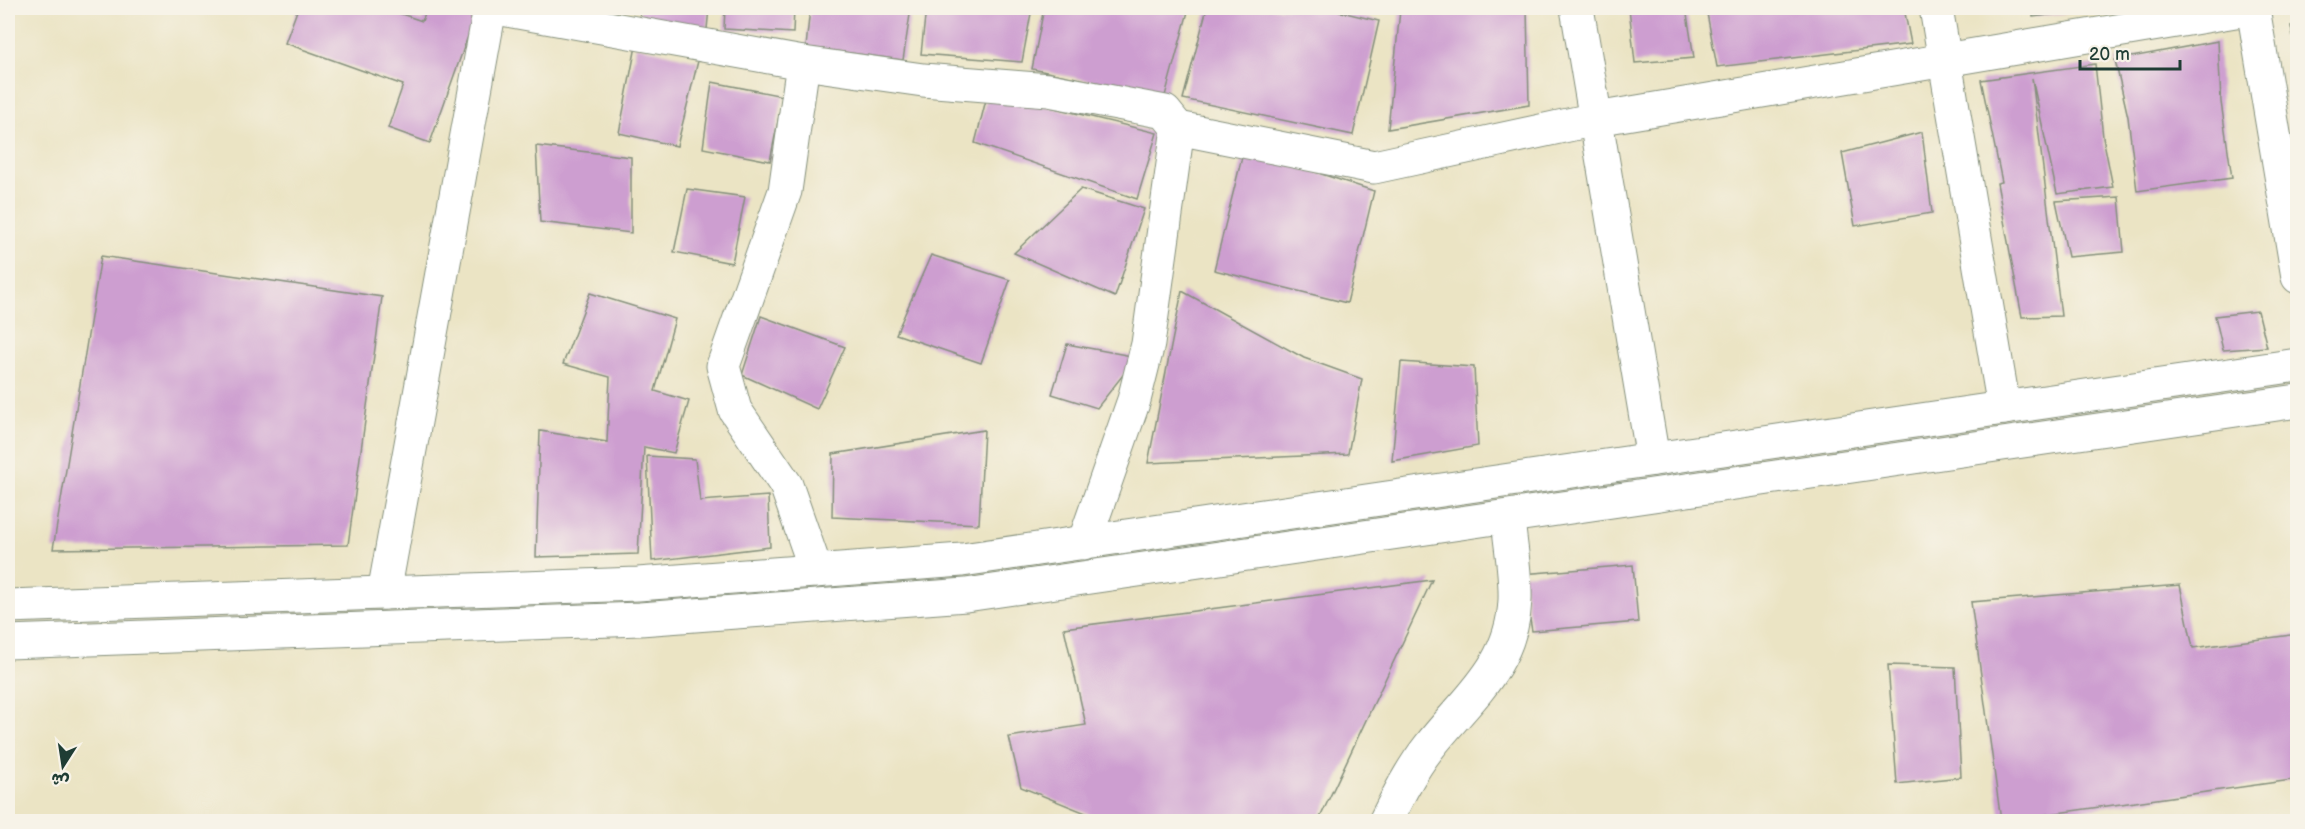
<svg xmlns="http://www.w3.org/2000/svg" width="2305" height="829" font-family="'Balsamiq Sans','Playpen Sans Arabic',sans-serif">
<style>
.building{fill:#cd9ed0}
.lines{fill:none;stroke-linecap:round;stroke-linejoin:round}
.minor-casing{stroke:#85907c;stroke-width:35}
.tertiary-casing{stroke:#85907c;stroke-width:35}
.minor{stroke:#fff;stroke-width:33}
.tertiary{stroke:#fff;stroke-width:33}
</style>
<rect width="100%" height="100%" fill="#f7f3e8"/>
<filter id="ink" filterUnits="userSpaceOnUse"><feTurbulence type="fractalNoise" baseFrequency=".0167" numOctaves="2"/><feDisplacementMap in="SourceGraphic" scale="12" xChannelSelector="R" yChannelSelector="G"/><feConvolveMatrix kernelMatrix="1 2 1 2 8 2 1 2 1" color-interpolation-filters="sRGB"/></filter>
<filter id="wash" filterUnits="userSpaceOnUse"><feTurbulence type="fractalNoise" baseFrequency=".008" numOctaves="4" result="noise"/><feDisplacementMap in="SourceGraphic" scale="24" xChannelSelector="R" yChannelSelector="G"/><feGaussianBlur stdDeviation="1.35" result="paint"/><feColorMatrix in="noise" values="0 0 0 0 0 0 0 0 0 0 0 0 0 0 0 0 0 1.4 0 .05"/><feComposite in="paint" operator="in"/></filter>
<g filter="url(#wash)">
<rect width="100%" height="100%" fill="#ebe4c4"/>
<g id="blocks">
<g class="building">
<polygon points="298,8 384,8 422,21 427,8 478,8 430,143 388,128 403,85 285,43"/>
<polygon points="640,8 709,8 707,29 639,26"/>
<polygon points="725,8 794,8 793,33 724,29"/>
<polygon points="810,8 911,8 903,60 806,47"/>
<polygon points="926,8 1032,8 1022,62 921,54"/>
<polygon points="1044,8 1189,8 1165,96 1032,69"/>
<polygon points="1207,8 1325,8 1379,21 1353,135 1183,99"/>
<polygon points="1426,8 1527,8 1529,105 1388,129 1400,10"/>
<polygon points="1629,8 1686,8 1694,58 1635,63"/>
<polygon points="1706,8 1904,8 1911,44 1717,67"/>
<polygon points="2032,8 2080,8 2081,11 2033,17"/>
<polygon points="2298,25 2298,57 2296,57 2291,26"/>
<polygon points="2218,41 2221,102 2232,178 2137,191 2128,117 2115,60"/>
<polygon points="636,46 698,61 677,146 619,133"/>
<polygon points="2095,64 2103,137 2113,187 2057,194 2032,78 2061,316 2022,317 1997,183 2002,182 1981,80"/>
<polygon points="712,82 783,96 770,161 703,148"/>
<polygon points="988,92 1157,133 1137,199 975,143"/>
<polygon points="1922,132 1932,213 1855,226 1842,153"/>
<polygon points="536,146 631,157 631,233 540,222"/>
<polygon points="1244,149 1374,191 1347,303 1214,270"/>
<polygon points="687,189 745,197 732,263 674,252"/>
<polygon points="1081,189 1144,209 1115,297 1014,253"/>
<polygon points="2119,197 2124,252 2068,257 2056,201"/>
<polygon points="931,255 1010,280 981,363 896,334"/>
<polygon points="101,256 382,297 348,545 53,549"/>
<polygon points="1182,291 1304,358 1362,379 1348,454 1148,463"/>
<polygon points="590,293 675,319 655,391 689,401 674,453 644,447 638,554 536,557 540,431 607,442 610,377 563,364"/>
<polygon points="2258,311 2267,347 2223,350 2215,316"/>
<polygon points="761,316 845,347 817,409 742,375"/>
<polygon points="1067,344 1137,357 1097,408 1052,394"/>
<polygon points="1401,362 1474,367 1478,446 1392,461"/>
<polygon points="984,430 979,524 832,517 833,454"/>
<polygon points="647,456 695,459 700,501 768,496 770,547 652,561"/>
<polygon points="1633,565 1638,622 1532,631 1522,574"/>
<polygon points="1432,580 1318,822 1108,822 1021,787 1009,737 1086,725 1064,628"/>
<polygon points="2180,585 2193,648 2298,634 2298,779 2001,821 1971,602"/>
<polygon points="1888,665 1955,667 1961,777 1897,784"/>
</g>
</g>
</g>
<g filter="url(#ink)">
<use href="#blocks" fill-opacity="0" stroke="#85907c" stroke-width="1.5"/>
<g class="lines">
<g class="minor-casing">
<g id="minor">
<polyline points="496,8 803,63 785,191 723,366 735,410 786,485 816,571"/>
<polyline points="1577,8 1653,459"/>
<polyline points="1936,8 2004,408"/>
<polyline points="2253,8 2298,277"/>
<polyline points="803,63 923,80 1049,90 1165,112 1178,128 1148,344 1134,400 1084,543"/>
<polyline points="1178,128 1374,167 1596,119 2253,8"/>
<polyline points="384,593 490,8"/>
<path d="M1385,822C1398,796 1411,770 1429,747C1466,699 1512,667 1515,600C1516,573 1510,544 1508,518"/>
</g>
</g>
<g class="tertiary-casing">
<g id="tertiary">
<polyline points="8,606 638,584 962,560 2298,365"/>
<polyline points="8,642 640,619 966,595 2298,401"/>
</g>
</g>
<use href="#minor" class="minor"/>
<use href="#tertiary" class="tertiary"/>
</g>
</g>
<rect width="2305" height="829" fill="none" stroke="#f7f3e8" stroke-width="30"/>
<g transform="translate(63 766) rotate(192)" stroke="#f7f3e8" stroke-width="4.5" paint-order="stroke">
<path d="M0-4.5L10 22L0 15L-10 22Z" fill="#1f3d34"/>
<text y="-9" font-size="16" font-weight="bold" text-anchor="middle" fill="#1f3d34">ش</text>
</g>
<path d="M2080 60v9h100v-9" fill="none" stroke="#1f3d34" stroke-width="3"/>
<text x="2089" y="60" font-size="18" fill="#1f3d34" stroke="#f7f3e8" stroke-width="4.5" paint-order="stroke">20 m</text>
</svg>
